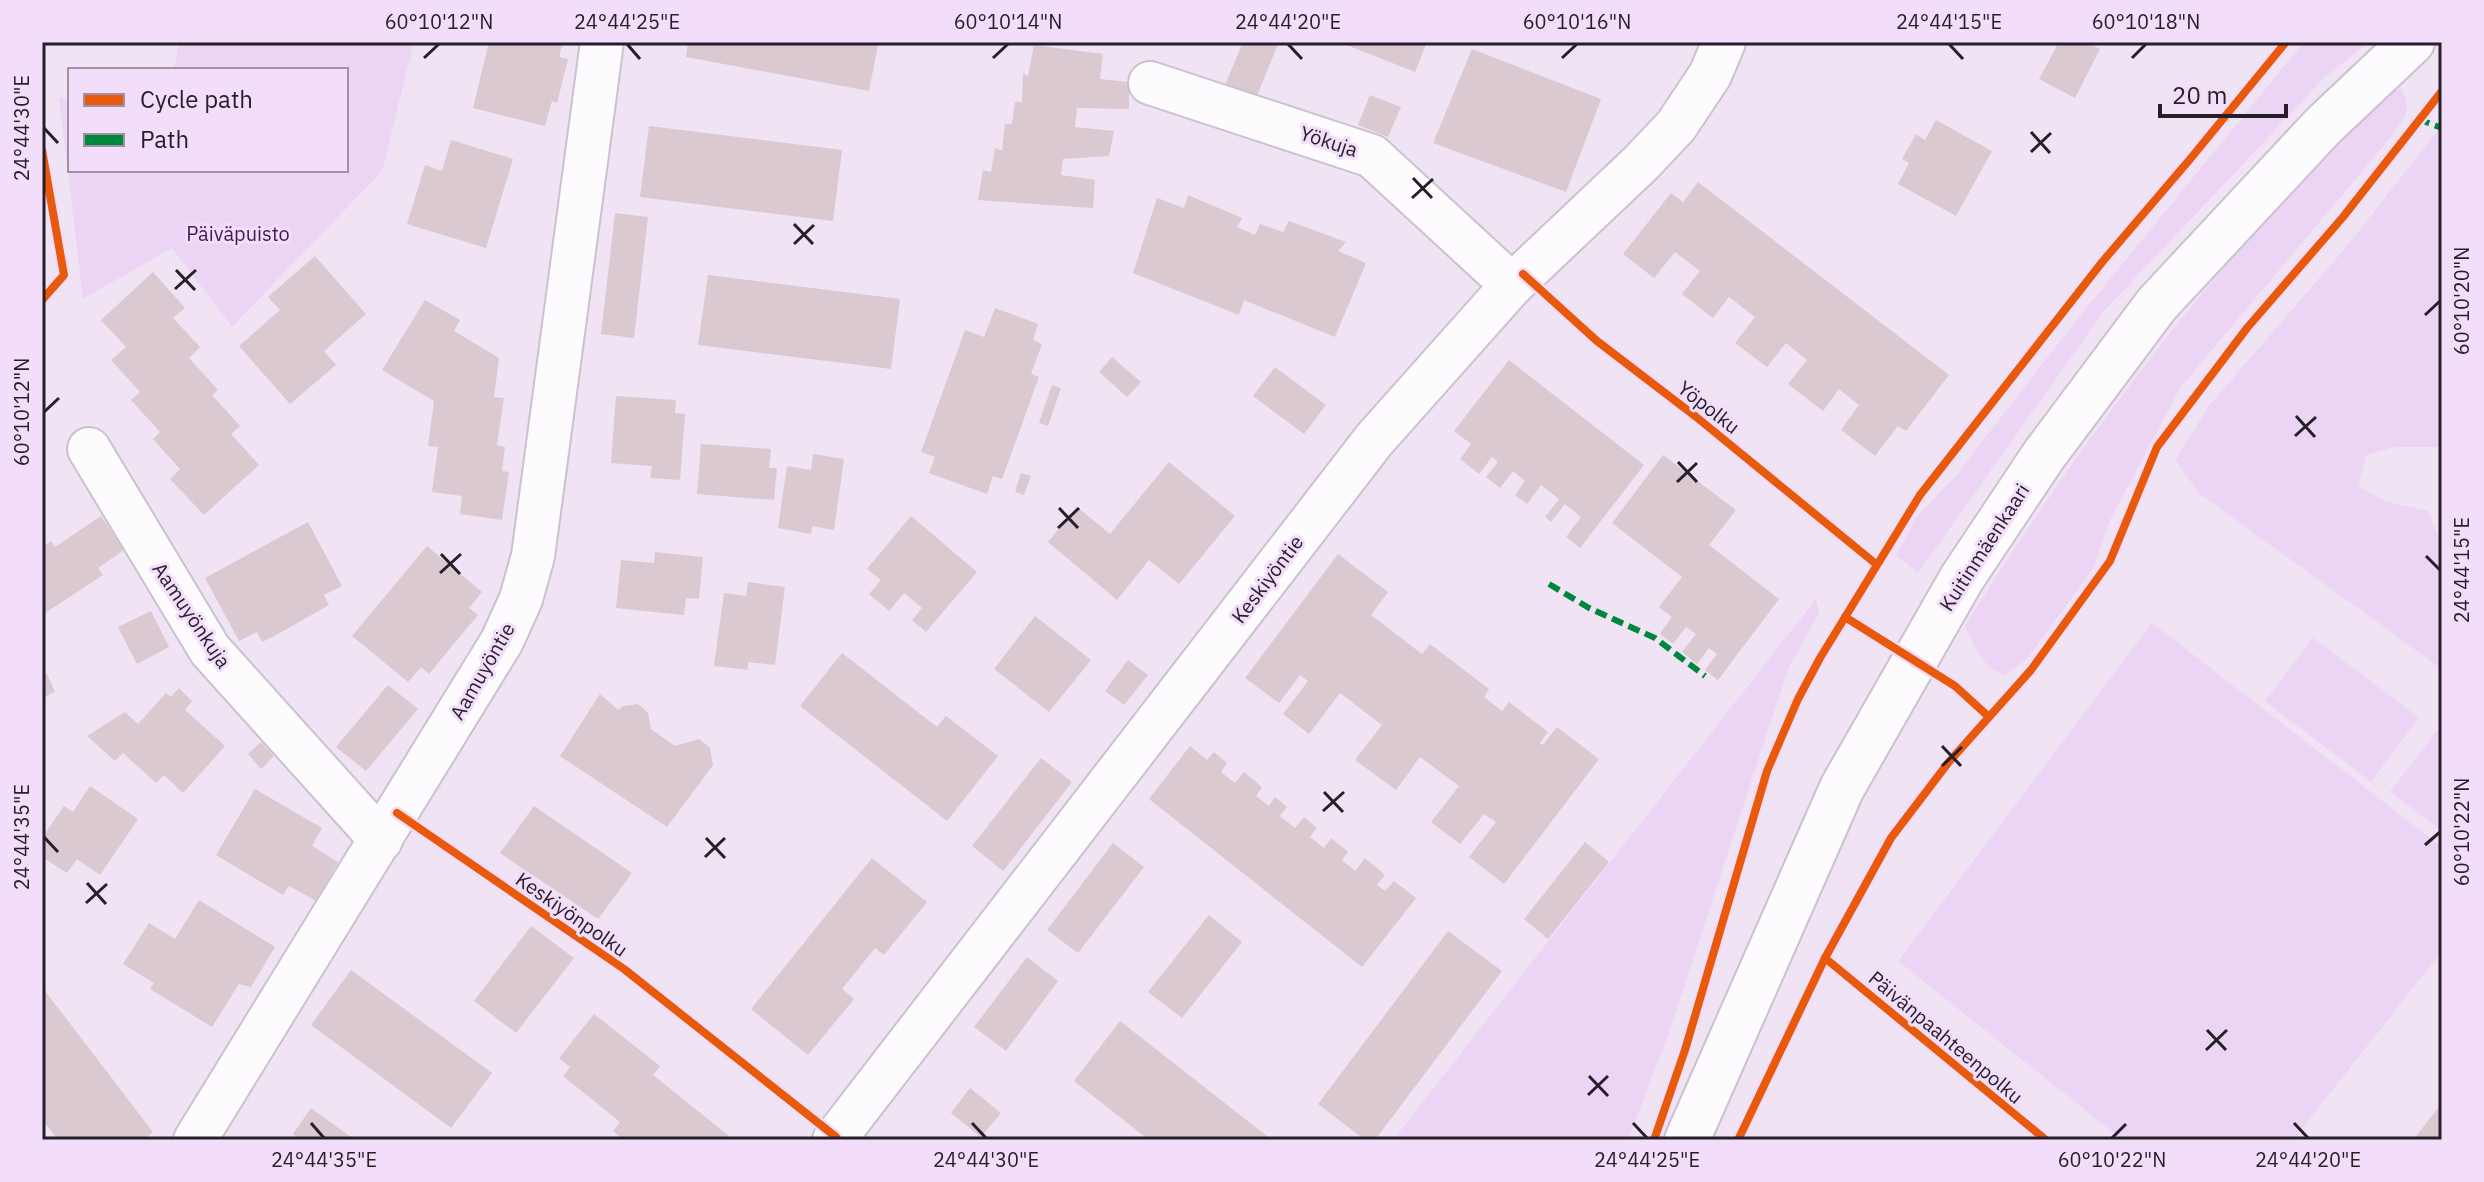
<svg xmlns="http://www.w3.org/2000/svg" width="2484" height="1182" font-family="'IBM Plex Sans',sans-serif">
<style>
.green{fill:#ecd4f5}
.building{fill:#dac9d0}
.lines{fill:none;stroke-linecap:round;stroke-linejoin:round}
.minor-casing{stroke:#cac2ce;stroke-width:46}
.tertiary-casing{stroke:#cac2ce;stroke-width:48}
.minor{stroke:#fdfbfd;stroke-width:42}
.tertiary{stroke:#fdfbfd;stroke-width:44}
.quiet{stroke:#00873e;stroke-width:6;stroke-dasharray:12 6;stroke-linecap:butt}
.cycleway-casing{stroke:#f2ddfa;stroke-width:13}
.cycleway{stroke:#e8590c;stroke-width:8}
.ticks{fill:none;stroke:#261e28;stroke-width:3}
.labels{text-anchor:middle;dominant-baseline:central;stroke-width:6;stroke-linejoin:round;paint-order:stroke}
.street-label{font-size:20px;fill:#261e28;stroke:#f2ddfa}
.park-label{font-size:20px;fill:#441b51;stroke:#f2ddfa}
.neatline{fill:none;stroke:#261e28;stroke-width:3}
.ticks-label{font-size:20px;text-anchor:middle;fill:#261e28}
</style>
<rect width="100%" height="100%" fill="#efe3f4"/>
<g class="green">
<polygon points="179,42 414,42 382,171 232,327 172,248 83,299 59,96 70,103 70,170 346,170 346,70 174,70"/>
<polygon points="2304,42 2369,42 2324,78 2104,311 1918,573 1896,555 1916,518 1954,478 2079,317"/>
<path d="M2401,88C2413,112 2405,118 2390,138L2180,388L2110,520L2093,569L2026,660L2004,675C1981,666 1975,648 1965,626C2058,477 2161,335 2279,204C2314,165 2353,129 2390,92Z"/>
<polygon points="2442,125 2442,447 2394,447 2366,455 2358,486 2384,501 2428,511 2442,548 2442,669 2200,494 2175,460 2209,406 2347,246"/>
<polygon points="1816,599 1819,613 1788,669 1670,1030 1628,1140 1393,1140"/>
<polygon points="2152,623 2442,847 2442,951 2293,1140 2123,1140 1898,961"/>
<polygon points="2313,638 2419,718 2371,782 2265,701"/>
<polygon points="2438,729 2442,732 2442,831 2390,792"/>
</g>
<g class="building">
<polygon points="489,42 563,42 559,57 568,59 557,103 552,101 545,126 473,108"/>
<polygon points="688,42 861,42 878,45 869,91 686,57"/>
<polygon points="1243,42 1279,42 1256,98 1225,85"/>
<polygon points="1339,42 1427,42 1415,72"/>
<polygon points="2059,42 2086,42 2100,49 2075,98 2039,79"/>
<polygon points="1034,45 1103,54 1100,79 1129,82 1129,109 1077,108 1075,127 1114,131 1109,156 1063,159 1061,175 1095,180 1093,208 978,200 983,170 991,172 995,148 1002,151 1005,124 1012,124 1015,102 1022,102 1023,73 1028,76"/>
<polygon points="1472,49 1601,99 1566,192 1433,143"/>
<polygon points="1370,95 1401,107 1388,137 1358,125"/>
<polygon points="1936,120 1992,151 1956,216 1898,184 1909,163 1902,159 1916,134 1925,140"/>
<polygon points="649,126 842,150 833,221 640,197"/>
<polygon points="451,140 513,159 486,248 407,224 425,165 442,171"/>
<polygon points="1698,182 1949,375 1906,431 1898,426 1875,456 1841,430 1859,405 1839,389 1823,411 1788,384 1807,360 1786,343 1767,367 1735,343 1755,317 1729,297 1713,318 1682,294 1700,271 1675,252 1654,278 1623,254 1671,193 1683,202"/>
<polygon points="1188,195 1242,218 1237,227 1255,235 1260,224 1283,232 1289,221 1346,242 1338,251 1366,263 1335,337 1244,300 1239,315 1133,273 1157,198 1184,208"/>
<polygon points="615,213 648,217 634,338 601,334"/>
<polygon points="315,256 366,314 324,351 336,365 290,404 239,346 280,310 268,297"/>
<polygon points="153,272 185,308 173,318 200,347 189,358 218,390 212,395 240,426 231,434 259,465 204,515 170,479 180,469 153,439 160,432 131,400 140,392 111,360 126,347 101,320"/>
<polygon points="708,275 900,299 891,369 698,345"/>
<polygon points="425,300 460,320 454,331 499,358 494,397 504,398 497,445 505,447 502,471 509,472 502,520 460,514 462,496 432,492 438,447 428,446 434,401 382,370"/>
<polygon points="995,308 1038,324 1033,340 1042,344 1031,374 1039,377 1002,479 993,476 987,494 929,473 935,457 921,452 965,330 984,337"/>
<polygon points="1112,357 1141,382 1127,397 1099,372"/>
<polygon points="1509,360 1644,465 1580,548 1566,537 1581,517 1565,504 1551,522 1545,517 1559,499 1541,485 1527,504 1515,495 1525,481 1513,471 1500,488 1486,477 1498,462 1492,457 1479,474 1460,459 1471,444 1454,431"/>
<polygon points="1275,367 1326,405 1304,434 1253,396"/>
<polygon points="1052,385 1061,388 1048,426 1039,423"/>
<polygon points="616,396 676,400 675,413 685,414 680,480 650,478 652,466 611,463"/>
<polygon points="701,444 771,449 769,468 777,468 774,500 697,494"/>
<polygon points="813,454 844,459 834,530 812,526 811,534 778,528 787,466 811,470"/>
<polygon points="1663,455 1736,510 1709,545 1779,599 1718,680 1705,670 1717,654 1709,648 1697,664 1682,652 1696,634 1686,627 1673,644 1660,634 1672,617 1659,607 1682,577 1612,523"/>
<polygon points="1169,462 1235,516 1179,584 1149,560 1117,600 1048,542 1077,507 1110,534"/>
<polygon points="1021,473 1031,476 1024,495 1015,492"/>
<polygon points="101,516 124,550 98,568 103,575 42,615 42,547 51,541 55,547"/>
<polygon points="911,516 977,572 926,632 912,620 922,608 904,593 889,611 869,594 881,580 867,569"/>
<polygon points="308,522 342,586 324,595 329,605 278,634 262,642 257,632 239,641 205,578"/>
<polygon points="427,546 482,592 469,608 478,615 462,634 429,674 421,667 408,682 352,636"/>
<polygon points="655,552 703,557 699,599 686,598 684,615 616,608 621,560 654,563"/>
<polygon points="1338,554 1388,592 1371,615 1422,654 1430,644 1489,689 1484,697 1502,711 1509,702 1548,732 1540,743 1543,745 1557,727 1599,759 1504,884 1469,857 1496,822 1484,814 1460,844 1431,822 1459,786 1420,757 1396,790 1355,760 1382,725 1340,693 1309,734 1283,714 1308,681 1300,675 1279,703 1245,678"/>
<polygon points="748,582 785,587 775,665 748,662 748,670 714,666 724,593 746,596"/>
<polygon points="151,611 169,647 137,664 118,627"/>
<polygon points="1035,616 1091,660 1049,712 994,669"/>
<polygon points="842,653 937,727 946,716 998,756 947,821 800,706"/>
<polygon points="1128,660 1148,675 1124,705 1105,691"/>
<polygon points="47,674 55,692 42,698 42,676"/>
<polygon points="388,685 418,709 366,771 336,747"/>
<polygon points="179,688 192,701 185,710 225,746 183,793 164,775 156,783 123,753 115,761 87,736 125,712 138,724 166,693 171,697"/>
<polygon points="600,694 618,710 623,706 638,704 648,713 651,729 675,746 699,739 710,748 713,765 667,827 560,756"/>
<polygon points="261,742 274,756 261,769 248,754"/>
<polygon points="1190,746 1207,760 1214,752 1227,763 1221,772 1235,783 1244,772 1262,787 1256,796 1269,806 1275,797 1287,807 1280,816 1295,828 1304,817 1317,828 1310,837 1324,848 1331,838 1348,852 1342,860 1355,871 1365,858 1385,875 1377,885 1385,891 1394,881 1416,898 1362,967 1149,799"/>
<polygon points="1041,758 1072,782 1003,871 972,846"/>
<polygon points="90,786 138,819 100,875 77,859 67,873 42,857 42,838 64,806 73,812"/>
<polygon points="255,789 322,828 312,846 338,862 316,901 289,886 283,895 216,855"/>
<polygon points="534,806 632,873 598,919 500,853"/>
<polygon points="1585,842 1609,862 1548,939 1524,919"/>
<polygon points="1113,843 1144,867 1078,953 1047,930"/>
<polygon points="872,858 927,902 884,955 875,948 842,989 854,999 808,1055 751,1009"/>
<polygon points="199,900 275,947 251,987 239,984 212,1027 150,989 154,983 123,964 149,923 175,939"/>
<polygon points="1209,915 1242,942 1182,1018 1148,992"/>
<polygon points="531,926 574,958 516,1033 474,1001"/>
<polygon points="1448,931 1502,971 1375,1140 1365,1140 1318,1104"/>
<polygon points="1027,957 1058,981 1006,1051 974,1027"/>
<polygon points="351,970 492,1073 451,1128 311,1025"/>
<polygon points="42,987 153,1132 143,1140 58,1140 42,1119"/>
<polygon points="594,1014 660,1066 653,1075 734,1140 624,1140 613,1131 620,1122 563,1076 570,1067 559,1058"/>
<polygon points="1120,1021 1272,1140 1149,1140 1074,1081"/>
<polygon points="970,1088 1001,1113 981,1137 951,1113"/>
<polygon points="2442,1103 2442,1140 2413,1140"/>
<polygon points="311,1108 355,1140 301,1140 293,1134"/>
</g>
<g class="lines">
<g class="minor-casing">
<g id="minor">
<polyline points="1150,83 1372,156 1512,285"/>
<polyline points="89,449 210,650 381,840"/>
<polyline points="195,1140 502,641 521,599 533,556 602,42"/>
<polyline points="834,1140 1374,440 1512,285 1641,163 1676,126 1710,75 1724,42"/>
</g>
</g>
<g class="tertiary-casing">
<polyline id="tertiary" points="1687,1140 1842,788 1962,578 2044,455 2157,304 2323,126 2412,42"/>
</g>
<use href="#minor" class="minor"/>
<use href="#tertiary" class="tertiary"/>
<g class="quiet">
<polyline points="2418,119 2442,128"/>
<polyline points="1549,584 1589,608 1655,638 1705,676"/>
</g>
<g class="cycleway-casing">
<g id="cycleway">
<polyline points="42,150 64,275 42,300"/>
<polyline points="1523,274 1597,341 1695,416 1876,564"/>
<polyline points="1845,617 1955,686 1989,717"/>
<polyline points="397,813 624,969 836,1137"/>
<polyline points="1825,958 2046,1140"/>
<polyline points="1654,1140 1685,1050 1767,771 1798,699 1820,658 1920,495 2103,261 2191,158 2286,42"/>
<polyline points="1738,1140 1825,958 1891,838 1948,763 2031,670 2110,561 2157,447 2247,328 2343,217 2442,91"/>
</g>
</g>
<use href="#cycleway" class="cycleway"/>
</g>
<path class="ticks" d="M627,44L640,59M1288,44L1302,59M1949,44L1963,59M424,58L439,44M993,58L1008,44M1562,58L1577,44M2132,58L2146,44M44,128L58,143M2031,132L2050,153M2031,152L2051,133M1413,178L1432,198M1412,198L1433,179M794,224L813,244M794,244L814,225M176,270L195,290M175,289L196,270M2425,315L2440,301M44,412L59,398M2296,416L2315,437M2295,436L2316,417M1678,462L1697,482M1677,482L1697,463M1059,508L1078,528M1058,528L1079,508M441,554L460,574M2426,556L2440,570M440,573L461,554M1942,746L1961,766M1942,766L1962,747M1324,792L1343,812M1323,811L1344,792M44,837L58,852M706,838L725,858M2425,845L2440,832M705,857L725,838M87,883L106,904M86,903L107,884M2207,1030L2226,1050M2206,1050L2227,1030M1589,1076L1608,1096M1588,1095L1608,1076M311,1123L324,1138M972,1123L986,1138M1633,1123L1647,1138M2294,1123L2308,1138M2112,1138L2126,1124"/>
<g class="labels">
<g class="street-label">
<text transform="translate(1329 141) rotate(18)">Yökuja</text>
<text transform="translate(1709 407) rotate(38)">Yöpolku</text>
<text transform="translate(1984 547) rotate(-57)">Kuitinmäenkaari</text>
<text transform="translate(1267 579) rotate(-53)">Keskiyöntie</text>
<text transform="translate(192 615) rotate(56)">Aamuyönkuja</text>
<text transform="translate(482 671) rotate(-60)">Aamuyöntie</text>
<text transform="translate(572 914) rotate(35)">Keskiyönpolku</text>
<text transform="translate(1946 1037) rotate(40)">Päivänpaahteenpolku</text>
</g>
<g class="park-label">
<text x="238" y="233">Päiväpuisto</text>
</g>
</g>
<rect width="2484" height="1182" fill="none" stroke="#f2ddfa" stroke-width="88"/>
<rect x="68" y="68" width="280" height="104" fill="#f2ddfa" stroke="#a091a6" stroke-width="2"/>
<rect x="84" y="94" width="40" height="12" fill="#e8590c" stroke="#a091a6" stroke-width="2"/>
<text x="140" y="108" font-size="24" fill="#261e28">Cycle path</text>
<rect x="84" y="134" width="40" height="12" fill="#00873e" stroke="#a091a6" stroke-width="2"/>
<text x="140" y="148" font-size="24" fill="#261e28">Path</text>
<path d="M2160 104v12h126v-12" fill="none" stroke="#261e28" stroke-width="4"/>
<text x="2172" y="104" font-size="24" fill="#261e28" stroke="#f2ddfa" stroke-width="6" paint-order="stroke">20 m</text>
<rect x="44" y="44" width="2396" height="1094" class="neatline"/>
<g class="ticks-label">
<text x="439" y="29">60°10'12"N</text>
<text x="627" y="29">24°44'25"E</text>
<text x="1008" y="29">60°10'14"N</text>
<text x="1288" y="29">24°44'20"E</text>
<text x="1577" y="29">60°10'16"N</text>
<text x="1949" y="29">24°44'15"E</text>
<text x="2146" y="29">60°10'18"N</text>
<text transform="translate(22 128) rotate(-90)" y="7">24°44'30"E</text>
<text transform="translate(2462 301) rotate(-90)" y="7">60°10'20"N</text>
<text transform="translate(22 412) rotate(-90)" y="7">60°10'12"N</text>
<text transform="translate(2462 570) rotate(-90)" y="7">24°44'15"E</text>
<text transform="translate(2462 832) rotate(-90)" y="7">60°10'22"N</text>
<text transform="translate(22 837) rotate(-90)" y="7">24°44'35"E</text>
<text x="324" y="1167">24°44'35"E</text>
<text x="986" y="1167">24°44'30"E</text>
<text x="1647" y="1167">24°44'25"E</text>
<text x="2112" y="1167">60°10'22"N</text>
<text x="2308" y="1167">24°44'20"E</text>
</g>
</svg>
